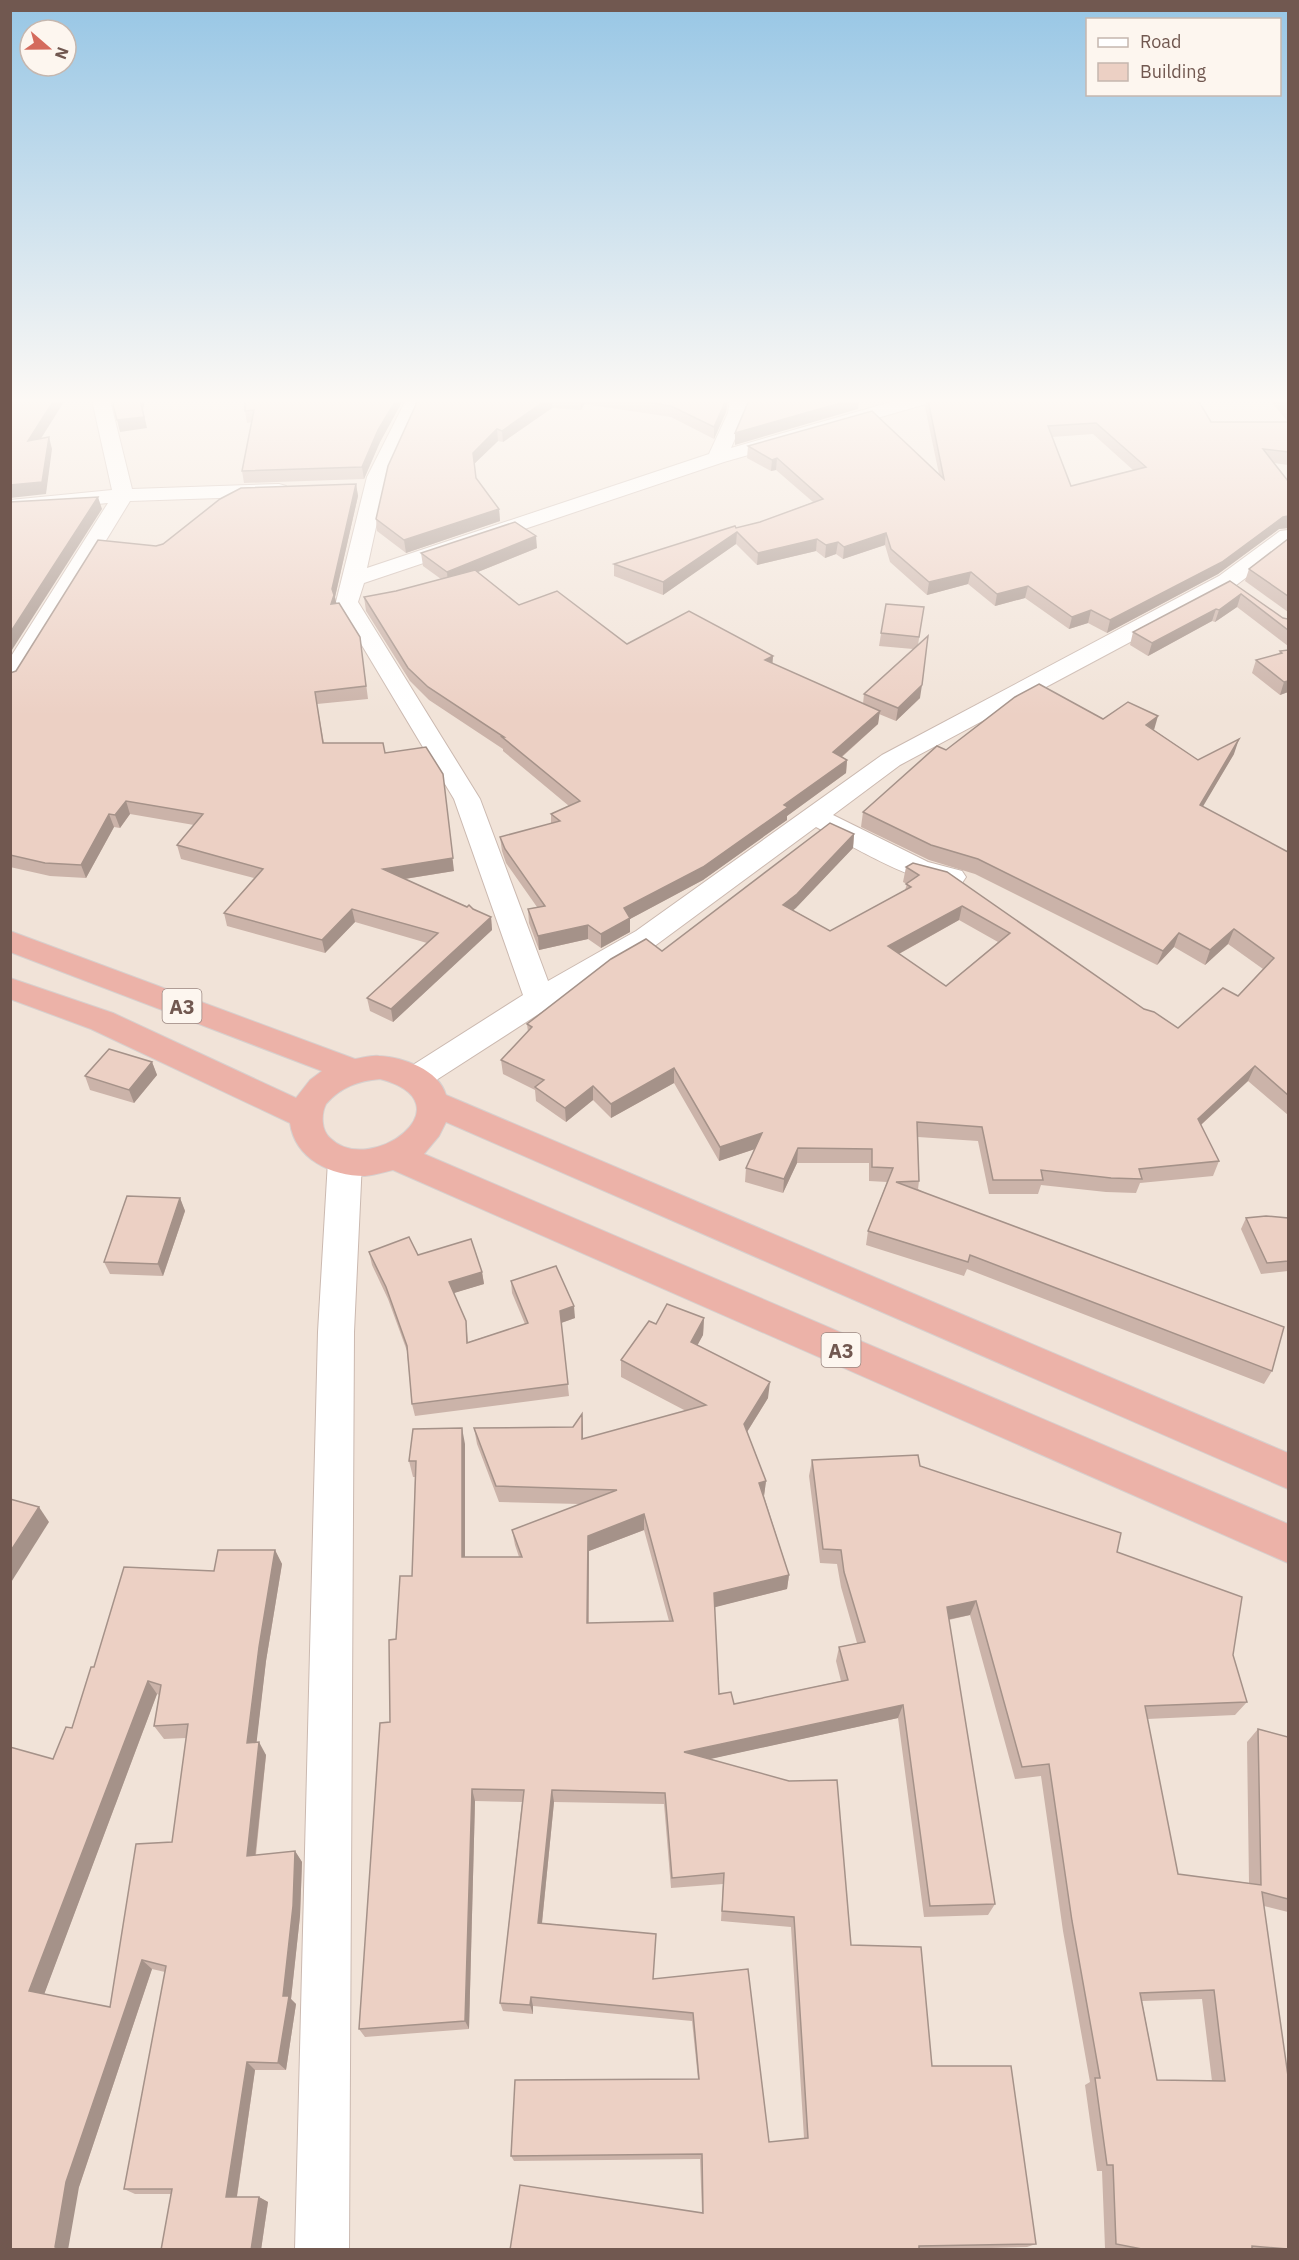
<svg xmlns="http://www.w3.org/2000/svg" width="1299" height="2260" font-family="'IBM Plex Sans',sans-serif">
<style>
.residential{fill:#f1e3d8}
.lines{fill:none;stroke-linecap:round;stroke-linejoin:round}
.minor-casing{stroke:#cbb9b0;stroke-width:2}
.highway-casing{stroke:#d7d0ce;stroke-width:2}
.minor{fill:#fff;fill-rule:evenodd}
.highway{fill:#ecb2a8;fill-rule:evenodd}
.wall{fill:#cbb3a9;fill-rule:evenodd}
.shaded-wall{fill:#a59289}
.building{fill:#ecd0c4;stroke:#a59289;stroke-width:1.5;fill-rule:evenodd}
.labels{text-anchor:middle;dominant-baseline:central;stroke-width:4.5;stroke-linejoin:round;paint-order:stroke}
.shield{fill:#fdf6ef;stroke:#9b8780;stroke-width:1.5}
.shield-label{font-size:20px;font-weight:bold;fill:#715850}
</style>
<rect width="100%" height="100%" fill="#faf1e9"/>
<rect class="residential" x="11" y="400" width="1277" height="1849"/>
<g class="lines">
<g class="minor-casing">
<g id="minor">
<polygon points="92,400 110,400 132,489 279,484 286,486 289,490 286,494 279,496 130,501 22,678 19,683 10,685 10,658 108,503 10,512 10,500 112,490"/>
<path d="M406,400H424L387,477L367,568L709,454L728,413L730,400H748L746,413L731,448L898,400H928L926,404L724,462L364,583L358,602L480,799L548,981L636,931L882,755L1219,576L1280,531L1288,530V546L1235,586L900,765L833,815L928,862L962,871L966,877L962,883C927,893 849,844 816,827L656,945L551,1006L427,1086L416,1090L405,1086L400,1078L405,1070L523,995L454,799L336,602L367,477Z"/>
<polygon points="345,1148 357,1152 362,1161 354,1332 349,2250 295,2250 318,1332 328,1161 333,1152"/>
</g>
</g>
<g class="highway-casing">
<path id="highway" d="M10,931L355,1059C363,1058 371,1055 379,1056C403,1057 439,1070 446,1095L1288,1453V1489L446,1122L439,1136L424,1154L1288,1524V1563L393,1170C384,1172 374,1175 365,1176C331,1176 295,1159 290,1123L91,1029L10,999V978L113,1013L296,1098L310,1080L322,1071L10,952ZM380,1079C471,1103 370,1178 330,1138C321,1130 321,1114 326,1104C341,1087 358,1081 380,1079Z"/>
</g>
<use href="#minor" class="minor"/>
<use href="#highway" class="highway"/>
</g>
<g class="wall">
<polygon points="245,400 403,400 380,442 364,479 244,483 242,471 252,422 247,423 245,411"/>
<polygon points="418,400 728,400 726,412 714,439 671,417 584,404 581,410 552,408 503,442 498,441 474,464 476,478 499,509 500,521 406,553 377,531 376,519"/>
<path d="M926,400H1198L1211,422H1288V465L1274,463L1288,481V528L1279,529L1218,574L1107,633L1088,623L1069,629L1025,598L995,606L968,584L927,595L890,562L885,545L843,559L836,554L825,558L816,551L757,565L736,544L663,595L614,576V564L736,528L760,522L813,502L776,470L771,471L747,458L748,446L939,474L925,407ZM1093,434L1133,470L1071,486L1052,437Z"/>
<polygon points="1270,400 1288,400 1288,422"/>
<polygon points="356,484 358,496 335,597 336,603 360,637 368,699 317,704 324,743 385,753 454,871 405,879 491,917 492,930 393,1022 370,1011 367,998 427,943 355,922 325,953 227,926 224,913 254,878 181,859 177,845 194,825 130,814 120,828 114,827 86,878 50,876 10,867 10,673 16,671 156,546 163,544"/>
<polygon points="1288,539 1288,612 1245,581 1249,569"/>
<polygon points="537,548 478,572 519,605 627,644 773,656 772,663 863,704 864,694 913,649 879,646 886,604 924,607 918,645 920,698 896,721 879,714 878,724 842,757 847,760 846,773 787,816 787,820 703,880 630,919 630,932 601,948 588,939 539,950 529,923 528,909 537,907 506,863 502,851 500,837 551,824 551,814 569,806 503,751 503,749 429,700 410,681 366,611 364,597 396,591 441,579 423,566 421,553"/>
<polygon points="1230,581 1283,618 1288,619 1288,646 1237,607 1215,622 1212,621 1148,656 1130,645 1133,632"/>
<polygon points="1288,650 1288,692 1280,695 1252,673 1256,660 1279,654 1280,651"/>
<path d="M1103,719L1154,730L1198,760L1234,754L1202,807L1288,852V1115L1248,1081L1201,1125L1219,1161L1213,1176L1140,1183L1136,1193L1106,1192L1041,1185L1038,1194H989L978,1141L918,1137L919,1181L918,1189L1272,1371L1264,1384L967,1269L964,1276L866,1245L868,1231L887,1182L869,1181V1163H797L783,1193L745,1182L746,1168L755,1149L719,1161L674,1083L611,1118L593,1100L566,1122L536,1101L535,1090L503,1074L501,1060L528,1032L527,1024L662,951L854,834L853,848L793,910L830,931L905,890L907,884L903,882L906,867L1144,1009L1178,1028L1238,996L1263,969L1228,944L1205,965L1174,947L1157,965L975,874L929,860L861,827L863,812L946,750ZM959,920L998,942L946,986L899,954Z"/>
<polygon points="152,1062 157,1075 134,1103 90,1090 85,1076"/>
<polygon points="180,1198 185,1211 163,1276 110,1274 104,1262"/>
<polygon points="1246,1218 1288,1218 1288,1271 1261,1274 1241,1229"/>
<polygon points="369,1252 418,1255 482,1272 484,1284 453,1293 466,1321 468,1342 525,1324 512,1293 511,1281 575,1318 561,1323 569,1396 415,1416 412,1404 407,1351 388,1299 372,1265"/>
<path d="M704,1318L703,1335L697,1345L768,1398L747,1432L766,1481L764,1496L789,1575L787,1589L714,1607L719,1694L734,1704L841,1681L836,1661L839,1647L857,1643L841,1587L837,1564L820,1563L809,1476L812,1460L920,1466L1117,1552L1233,1655L1247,1702L1235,1715L1147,1719L1178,1874L1249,1883L1247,1742L1258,1729L1288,1737V1912L1264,1906L1288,2250H1114L1105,2248L1102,2171H1097L1085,2085L1090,2082L1063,1931L1041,1776L1015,1779L970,1615L949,1620L995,1904L988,1915L924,1917L898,1718L709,1759L851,1945L932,2066L1036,2244L1027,2247L919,2250L702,2213L700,2159L514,2161L511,2156L698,2079L692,2021L533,2006V2014L503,2011L500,2003L522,1802L475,1801L469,2029L365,2037L359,2029L390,1722L396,1639L412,1576L415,1477H413L409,1461L465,1444V1557H519L515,1545L512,1530L580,1504L499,1502L477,1444L474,1428L573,1427L582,1414L583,1439L686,1411L621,1377V1360L656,1324ZM644,1530L669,1621L589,1623V1551ZM554,1802L664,1804L671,1888L723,1884L721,1921L791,1927L804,2138L769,2142L748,1969L653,1979L656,1934L542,1923ZM1202,1999L1212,2081L1157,2080L1142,2001Z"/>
<path d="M275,1550L282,1564L266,1661L256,1743L266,1755L256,1855L295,1851L302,1862L300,1916L291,1999L296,2004L286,2070H255L237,2197H259L268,2202L261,2250H161L171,2194H135L124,2189L165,1972L152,1969L79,2187L10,2250L53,1759L72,1728L94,1667L214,1571ZM157,1694L159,1695L154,1726L164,1739L186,1738L172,1842L110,2007L44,1994Z"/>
</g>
<g class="shaded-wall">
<polygon points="54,400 65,400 32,453 28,441"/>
<polygon points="140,400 145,400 143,410 147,428 120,432 117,420"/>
<polygon points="396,400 403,400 380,442 364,479 362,467 378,430"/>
<polygon points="546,400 552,400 552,408 503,442 502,431"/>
<polygon points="581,400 584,400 584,404 581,410"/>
<polygon points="726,400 728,400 726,412 714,439 714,427"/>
<polygon points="851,400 859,400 858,409 735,445 735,433"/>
<polygon points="497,429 498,441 474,464 473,453"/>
<polygon points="49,437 52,449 46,494 10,498 10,485"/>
<polygon points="777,458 776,470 771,471 772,460"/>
<polygon points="356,484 358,496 335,597 337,607 331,604 332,589"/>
<polygon points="98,497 102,509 10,653 10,633"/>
<polygon points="499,509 500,521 406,553 404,540"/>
<polygon points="1288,516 1288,528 1279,529 1218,574 1107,633 1110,620 1283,517"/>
<polygon points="737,532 736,544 663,595 663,582"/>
<polygon points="886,533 885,545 843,559 844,547"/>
<polygon points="536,536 537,548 448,584 447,572"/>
<polygon points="817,539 816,551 757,565 758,553"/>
<polygon points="838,542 836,554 825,558 826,545"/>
<polygon points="971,572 968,584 927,595 929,582"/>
<polygon points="1028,586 1025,598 995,606 997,594"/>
<polygon points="1241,594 1237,607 1215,622 1219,610"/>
<polygon points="1216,609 1212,621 1148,656 1152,643"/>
<polygon points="1091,610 1088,623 1069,629 1072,617"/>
<polygon points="773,656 772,669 765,660"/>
<polygon points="1288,681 1288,692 1280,695 1284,682"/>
<polygon points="922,685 920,698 896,721 898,708"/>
<polygon points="880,711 878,724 831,766 833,752"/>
<polygon points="1158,716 1154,730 1146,725"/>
<polygon points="1239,739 1234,754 1195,820 1200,805"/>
<polygon points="847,760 846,773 787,816 787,820 703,880 630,919 630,932 601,948 601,934 624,908 784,805"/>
<polygon points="443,774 454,871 385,882 383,869"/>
<polygon points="126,801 130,814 120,828 115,815"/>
<polygon points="109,814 114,827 86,878 81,865"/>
<polygon points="854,834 853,848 796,908 782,919 783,905"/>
<polygon points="962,906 959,920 886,961 888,946"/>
<polygon points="352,909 355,922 325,953 322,940"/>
<polygon points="491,917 492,930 393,1022 391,1009"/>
<polygon points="588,925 588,939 539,950 538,936"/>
<polygon points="1234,929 1228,944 1205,965 1210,950"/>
<polygon points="1179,933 1174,947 1157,965 1163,951"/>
<polygon points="152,1062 157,1075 134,1103 129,1090"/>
<polygon points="1255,1066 1248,1081 1192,1133 1198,1119"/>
<polygon points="674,1068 674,1083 611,1118 611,1104"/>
<polygon points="593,1086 593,1100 566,1122 565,1108"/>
<polygon points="762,1133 761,1147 719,1161 720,1147"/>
<polygon points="798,1148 797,1163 783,1193 784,1179"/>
<polygon points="180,1198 185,1211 163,1276 158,1264"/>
<polygon points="482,1272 484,1284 451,1294 449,1282"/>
<polygon points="574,1306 575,1318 561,1323 560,1311"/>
<polygon points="704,1318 703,1335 690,1359 691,1342"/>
<polygon points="770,1382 768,1398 742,1440 744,1424"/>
<polygon points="582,1414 583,1430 583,1455 582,1439"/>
<polygon points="462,1428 465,1444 465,1572 462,1557"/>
<polygon points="766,1481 764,1496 759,1483"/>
<polygon points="39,1507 49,1522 10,1584 10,1552"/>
<polygon points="644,1514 644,1530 589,1551 588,1637 587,1623 588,1536"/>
<polygon points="275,1550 282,1564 266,1661 255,1756 247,1743 259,1647"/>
<polygon points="789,1575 787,1589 712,1608 714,1593"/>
<polygon points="976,1601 970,1615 941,1621 947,1607"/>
<polygon points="148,1681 157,1694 42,2000 29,1991"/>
<polygon points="903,1705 898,1718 683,1765 684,1752"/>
<polygon points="259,1742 266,1755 254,1867 247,1856"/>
<polygon points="472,1789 475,1801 469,2029 465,2021"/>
<polygon points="552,1790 554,1802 541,1932 538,1923"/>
<polygon points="295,1851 302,1862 300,1916 291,1999 296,2004 286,2070 278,2063"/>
<polygon points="142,1960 152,1969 79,2187 68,2250 63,2250 55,2247 66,2182"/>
<polygon points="531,1997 533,2006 533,2014 530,2005"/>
<polygon points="247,2062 255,2070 236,2202 226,2197"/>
<polygon points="259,2197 268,2202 261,2250 251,2250"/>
</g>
<g class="building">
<polygon points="10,400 54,400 28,441 49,437 42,482 10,485"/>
<polygon points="115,400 140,400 144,417 117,420 113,405"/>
<polygon points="245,400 396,400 378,430 362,467 242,471 254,410 245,411"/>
<polygon points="418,400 546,400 502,431 497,429 473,453 476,478 499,509 404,540 376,519 388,466"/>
<polygon points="634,400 726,400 714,427 671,406"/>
<polygon points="749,400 851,400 735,433"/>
<path d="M928,400H1198L1211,422H1288V452L1263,449L1288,481V516L1283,517L1222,562L1110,620L1091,610L1072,617L1028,586L997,594L971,572L929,582L891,549L886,533L844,547L838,542L826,545L817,539L758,553L737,532L663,582L614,564L735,526L736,528L760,522L823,499L777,458L772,460L748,446L872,411L944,479ZM1096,423L1146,467L1071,486L1048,426Z"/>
<polygon points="1283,400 1288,400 1288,406"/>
<polygon points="356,484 332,589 334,595 331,604 339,603 360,637 366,686 315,692 323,743 383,743 385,753 426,747 443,774 453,858 383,869 467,907 469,905 473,909 491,917 391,1009 367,998 438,933 352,909 322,940 224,913 263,869 177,845 203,814 126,801 115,815 109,814 81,865 45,863 10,855 10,673 16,671 98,540 156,546 163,544 220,499 241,488"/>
<polygon points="98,497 10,633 10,502"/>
<polygon points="515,522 536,536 447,572 421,553"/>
<polygon points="1288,539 1288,596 1249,569"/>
<polygon points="475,570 519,605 557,591 627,644 689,611 773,656 765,660 880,711 833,752 847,760 784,805 788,807 703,867 624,908 630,918 601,934 588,925 538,936 528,909 545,906 505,849 500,837 560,821 551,814 580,801 502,737 504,737 428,687 408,668 364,597 396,591"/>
<polygon points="1230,581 1283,618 1288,619 1288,630 1241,594 1219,610 1216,609 1152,643 1133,632"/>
<polygon points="886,604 924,607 919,637 881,633"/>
<polygon points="928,636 922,685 898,708 864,694"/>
<polygon points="1288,650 1288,681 1284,682 1256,660 1282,653 1280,651"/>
<path d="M1039,684L1103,719L1128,702L1158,716L1146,725L1198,760L1239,739L1200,805L1288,852V1095L1255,1066L1198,1119L1219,1161L1139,1169L1142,1179L1111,1178L1041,1170L1043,1180H993L982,1127L917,1122L919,1181L896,1182L1284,1327L1272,1371L970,1255L968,1262L868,1231L893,1168L872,1167V1149L798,1148L784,1179L746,1168L762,1133L720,1147L674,1068L611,1104L593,1086L565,1108L535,1087L544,1080L501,1060L532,1027L527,1024L611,959L646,939L662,951L830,823L854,834L797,894L783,905L830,931L911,887L906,884L919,875L906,867L913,863L947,872L1144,1009L1154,1012L1178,1028L1223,988L1238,996L1274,958L1234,929L1210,950L1179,933L1163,951L978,859L931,845L863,812L937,746L946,750L1015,697ZM962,906L1010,933L946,986L888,946Z"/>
<polygon points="109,1049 152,1062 129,1090 85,1076"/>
<polygon points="127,1196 180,1198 158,1264 104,1262"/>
<polygon points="1266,1216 1288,1218 1288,1261 1267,1263 1246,1218"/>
<polygon points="409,1237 418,1255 471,1239 482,1272 449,1282 466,1321 467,1343 528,1323 511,1281 556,1266 574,1306 560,1311 568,1384 412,1404 407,1346 386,1287 369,1252"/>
<path d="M667,1304L704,1318L691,1342L770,1382L744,1424L766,1481L759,1483L789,1575L714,1593L719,1694L731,1692L734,1704L848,1680L839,1647L865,1642L844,1572L841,1550L823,1549L812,1460L918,1455L920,1466L1121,1533L1117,1552L1242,1597L1233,1655L1247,1702L1145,1706L1178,1874L1261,1885L1258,1729L1288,1737V1899L1262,1892L1288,2076V2249L1252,2246V2250H1147L1116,2244L1113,2165H1107L1095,2078H1100L1072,1921L1049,1764L1022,1767L976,1601L947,1607L995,1904L930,1906L903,1705L684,1752L789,1781L837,1780L851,1945L921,1947L932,2066H1011L1036,2244L919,2246V2250H510L520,2185L703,2213L702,2154L511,2156L515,2080L699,2079L693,2013L531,1997L530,2005L500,2003L524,1790L472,1789L465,2021L359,2029L380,1723L390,1722L389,1640L396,1639L400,1576H412L416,1461H409L413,1429L462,1428V1557H522L512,1530L617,1490L496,1486L474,1428L573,1427L582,1414V1439L706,1405L621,1360L649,1321L656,1324ZM644,1514L673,1621L587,1623L588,1536ZM552,1790L665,1793L672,1878L724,1873L722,1911L794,1917L808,2138L769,2142L748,1969L653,1979L656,1934L538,1923ZM1214,1990L1225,2081L1157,2080L1140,1993Z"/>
<polygon points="10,1499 39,1507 10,1552"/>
<path d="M218,1550H275L259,1647L247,1743L259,1742L247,1856L295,1851L293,1906L283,1996H289L278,2063L247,2062L226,2197H259L251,2250H161L172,2189H124L166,1966L142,1960L66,2182L55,2247L64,2250H10V1747L53,1759L66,1727L72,1728L91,1667H94L124,1567L214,1571ZM148,1681L161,1685L154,1726L188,1724L172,1842L136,1844L110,2007L29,1991Z"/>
</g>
<linearGradient id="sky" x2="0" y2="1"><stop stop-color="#97c6e5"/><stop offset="0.56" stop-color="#fdf9f5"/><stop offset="1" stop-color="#fdf9f5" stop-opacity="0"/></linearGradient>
<rect width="1299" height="716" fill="url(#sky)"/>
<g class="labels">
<g class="shield">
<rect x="162.5" y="989" width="39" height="34" rx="4.5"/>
<rect x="821.5" y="1333" width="39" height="34" rx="4.5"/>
</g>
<g class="shield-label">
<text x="182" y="1006">A3</text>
<text x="841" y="1350">A3</text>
</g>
</g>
<rect width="1299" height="2260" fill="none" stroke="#715850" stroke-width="24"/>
<rect x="1086" y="18" width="195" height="78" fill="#fdf6ef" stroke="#c5b7af" stroke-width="1.5"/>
<rect x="1098" y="38" width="30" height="9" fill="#ffffff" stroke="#c5b7af" stroke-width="1.5"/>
<text x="1140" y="48" font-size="18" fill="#715850">Road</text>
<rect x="1098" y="63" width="30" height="18" fill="#ecd0c4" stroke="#c5b7af" stroke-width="1.5"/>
<text x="1140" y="78" font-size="18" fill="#715850">Building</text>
<g transform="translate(48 48) rotate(110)"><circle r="28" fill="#fdf6ef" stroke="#c5b7af" stroke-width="1.5"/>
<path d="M0-4.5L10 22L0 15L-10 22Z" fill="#d46b5d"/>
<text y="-9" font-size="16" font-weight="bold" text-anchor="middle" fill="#715850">N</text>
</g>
</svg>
